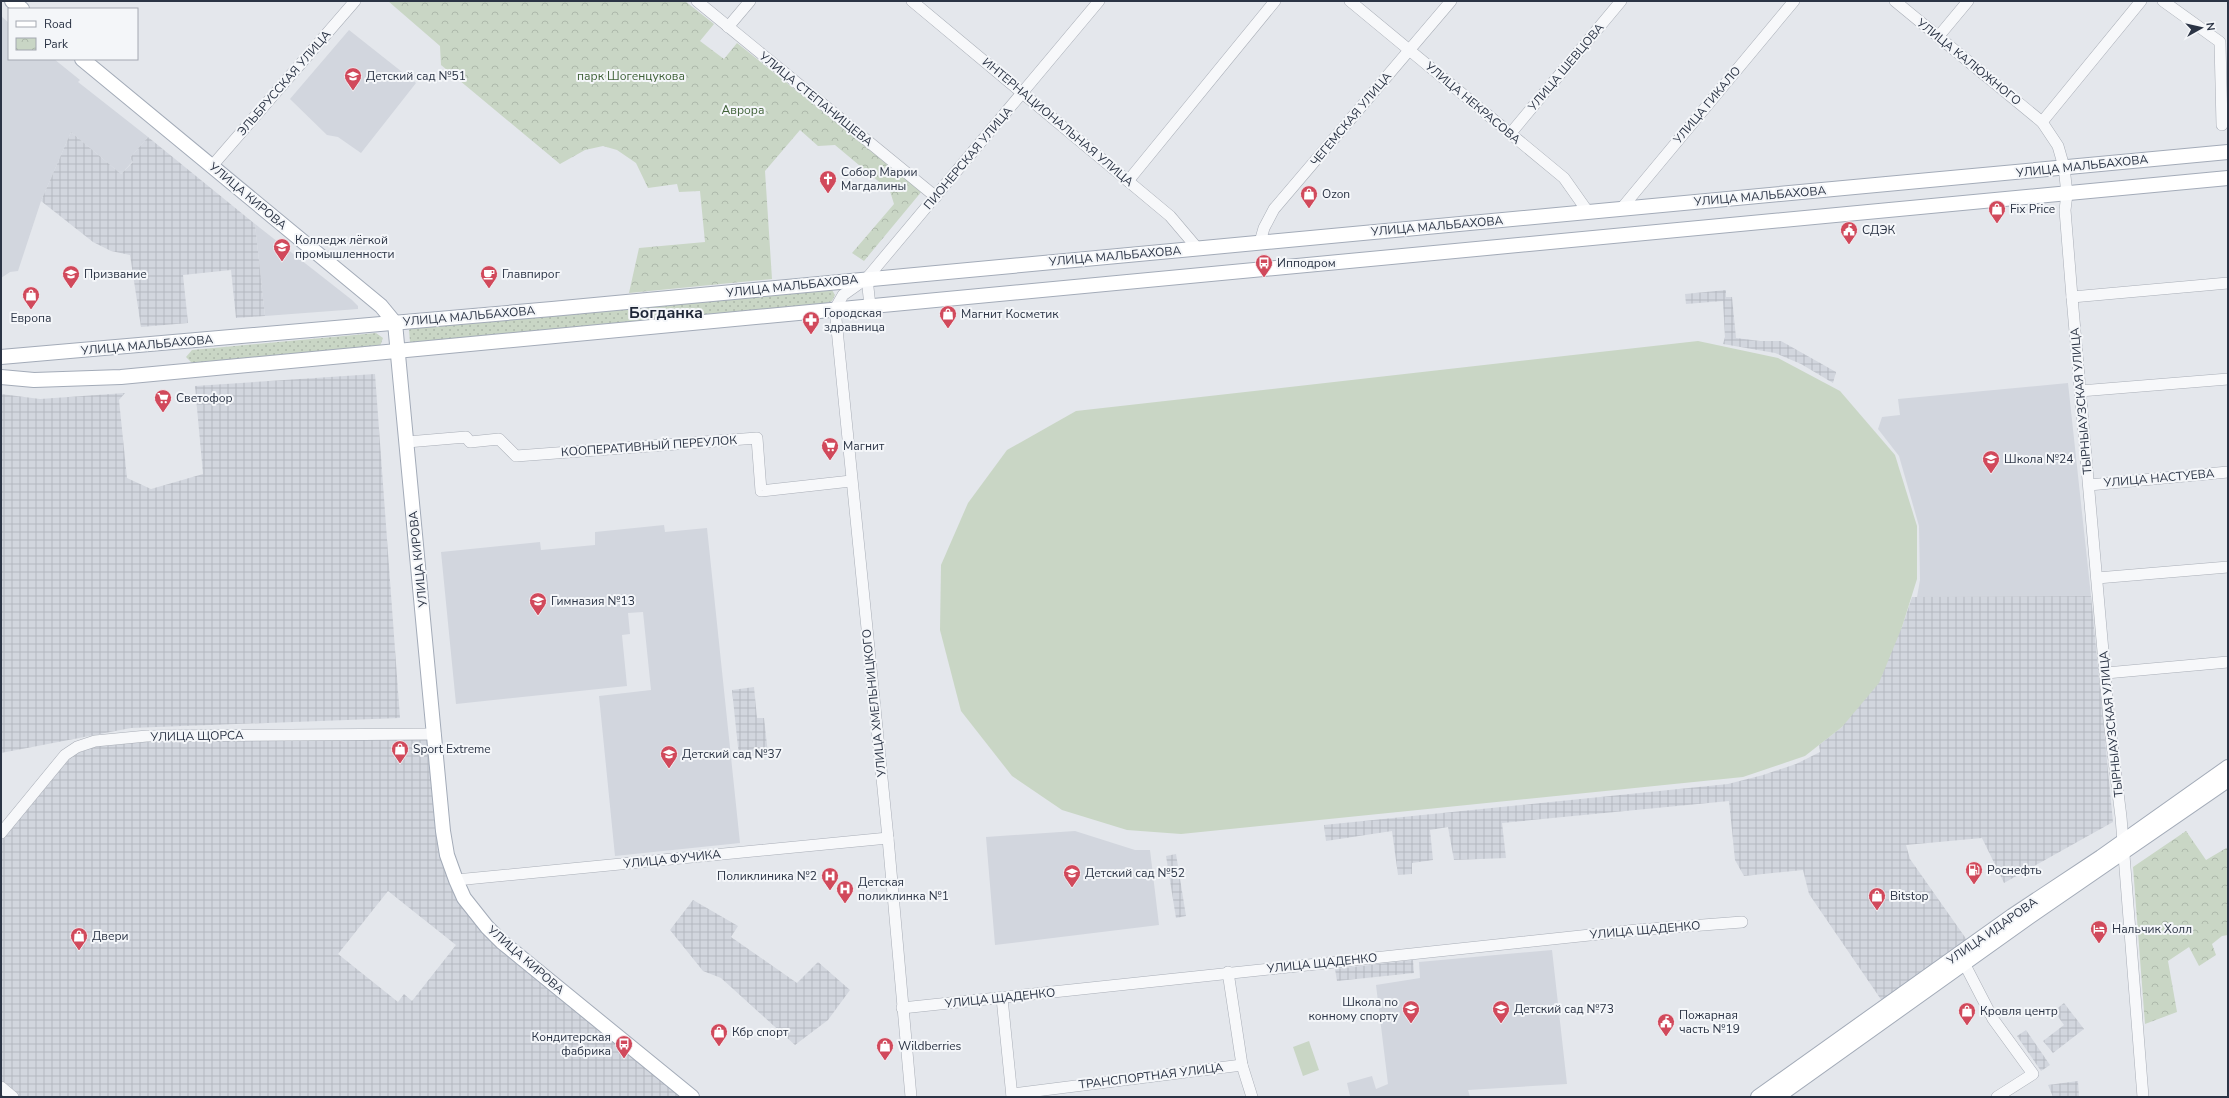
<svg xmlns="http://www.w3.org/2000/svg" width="2229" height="1098" font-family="'Nunito Sans',sans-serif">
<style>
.built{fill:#d2d6de}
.industrial{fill:url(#industrial-grid);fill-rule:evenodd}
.grass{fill:url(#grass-dots)}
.park{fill:url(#park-crowns)}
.pitch{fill:#c9d6c5}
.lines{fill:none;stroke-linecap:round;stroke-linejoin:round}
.minor-casing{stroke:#a9aeb7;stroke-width:12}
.major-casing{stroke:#a3abb8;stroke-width:16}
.minor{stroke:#f7f8fa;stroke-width:11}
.major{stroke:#fff;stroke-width:14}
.labels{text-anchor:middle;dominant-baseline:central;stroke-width:4;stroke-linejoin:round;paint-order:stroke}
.street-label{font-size:12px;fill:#2b3445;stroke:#f4f6f9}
.poi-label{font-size:12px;fill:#2b3445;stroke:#f4f6f9;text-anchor:start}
.park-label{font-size:12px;fill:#3f6138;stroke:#f4f6f9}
.district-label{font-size:16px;font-weight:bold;fill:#1d2536;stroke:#f4f6f9}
</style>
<defs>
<pattern id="industrial-grid" width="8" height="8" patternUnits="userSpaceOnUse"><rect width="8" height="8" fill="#d2d6de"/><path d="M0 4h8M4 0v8" fill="none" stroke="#b4b8c0"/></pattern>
<pattern id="grass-dots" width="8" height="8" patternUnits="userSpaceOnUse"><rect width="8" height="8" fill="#c9d6c5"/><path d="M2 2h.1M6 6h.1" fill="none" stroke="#adb8ab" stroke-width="1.8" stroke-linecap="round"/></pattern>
<pattern id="park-crowns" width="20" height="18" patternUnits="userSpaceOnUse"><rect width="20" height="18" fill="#c9d6c5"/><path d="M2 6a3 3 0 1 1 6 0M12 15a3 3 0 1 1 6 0" fill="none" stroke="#adb8ab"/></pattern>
</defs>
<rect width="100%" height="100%" fill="#e4e7ec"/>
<g class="built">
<polygon points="1,16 9,23 9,59 54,59 80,80 78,82 148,137 130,158 133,161 121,174 71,132 41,201 18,271 10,272 1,278"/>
<polygon points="349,30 416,83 361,153 338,137 327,135 290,99"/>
<polygon points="255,224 352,300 358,306 358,309 265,316"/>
<polygon points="2068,383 2091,596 1917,597 1920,580 1919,526 1899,456 1878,429 1882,417 1900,415 1898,399"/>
<polygon points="664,525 665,532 707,528 740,843 615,856 599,696 651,690 643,612 628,613 630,634 622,635 627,686 456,704 441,552 540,542 541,550 595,545 595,532"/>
<polygon points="1075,831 1135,850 1150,850 1159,925 995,945 986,837"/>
<polygon points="1552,950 1567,1084 1468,1090 1470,1097 1348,1097 1350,1096 1347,1083 1372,1076 1376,1089 1388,1084 1376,985 1420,978 1419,962"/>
</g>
<g class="industrial">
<polygon points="71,132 121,174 133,162 130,158 148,137 255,224 265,316 236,318 231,270 183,275 188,323 141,327 130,255 111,251 93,242 41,201"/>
<polygon points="1726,290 1726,297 1732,297 1736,338 1760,341 1781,341 1836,372 1833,383 1801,364 1775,353 1723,344 1725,337 1723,301 1686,304 1685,294"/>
<polygon points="375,374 400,718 131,728 1,753 1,394 40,399 125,393 119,400 127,478 151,489 203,474 195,386"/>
<polygon points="2091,596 2113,822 2004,883 1982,838 1906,845 1910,859 1967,940 1882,1001 1809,894 1803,870 1744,876 1735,860 1729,801 1502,823 1506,858 1454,860 1448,827 1430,830 1433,860 1412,863 1412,874 1398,875 1392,831 1326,841 1324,825 1728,784 1763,775 1796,764 1820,752 1819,745 1842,727 1902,627 1912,597"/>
<polygon points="754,687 757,718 764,718 768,754 739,757 732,690"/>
<path d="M434,734L442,831L473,911L692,1097H13L1,1087V833L53,768L95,741ZM388,891L456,945L412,1001L404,994L398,1002L338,954Z"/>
<polygon points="1176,854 1186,916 1176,918 1166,856"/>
<polygon points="693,900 738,926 731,937 797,983 818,962 850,990 828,1020 795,1045 721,978 703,971 670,930"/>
<polygon points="1413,960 1414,973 1337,981 1335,969"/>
<polygon points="2064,1003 2084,1029 2053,1053 2043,1041 2064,1025 2054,1011"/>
<polygon points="2026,1030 2050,1065 2041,1071 2017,1036"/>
<polygon points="2078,1081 2079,1097 2053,1097 2048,1085"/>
</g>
<g class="grass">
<polygon points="827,289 832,290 835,295 832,301 827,303 415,344 410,342 409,330 413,327"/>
<polygon points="376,333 383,338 380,346 192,363 186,357 192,350"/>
</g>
<g class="park">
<polygon points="388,1 685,1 714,24 700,41 724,59 737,43 922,191 864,261 852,253 894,204 890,191 835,145 818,146 800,130 765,171 772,279 629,293 639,248 705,242 700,191 679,192 677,184 648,188 636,163 617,150 603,146 585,150 560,164 441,65 440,46"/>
<polygon points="2186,831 2206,860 2228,847 2228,935 2222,936 2212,944 2216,955 2199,966 2189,947 2168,961 2177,1012 2145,1024 2133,867"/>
</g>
<g class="pitch">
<polygon points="1698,341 1778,358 1840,391 1895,455 1917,526 1917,579 1902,627 1879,683 1842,727 1805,756 1743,777 1181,834 1127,830 1062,810 1012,776 961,711 940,630 941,565 968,503 1007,450 1076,411"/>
<polygon points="1309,1041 1319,1070 1303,1076 1293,1047"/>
</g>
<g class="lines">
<g class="minor-casing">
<g id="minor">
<polyline points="697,1 936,197"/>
<polyline points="912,1 1170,216 1198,249"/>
<polyline points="1350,1 1564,178 1588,212"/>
<polyline points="1895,1 2042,122 2058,146 2064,167 2067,194 2065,210 2072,297 2109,720 2121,817 2143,1097"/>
<polyline points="2163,1 2220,42 2222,125"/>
<polyline points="728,27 750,1"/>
<polyline points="1938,37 1968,1"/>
<polyline points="2042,122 2141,1"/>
<polyline points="1510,134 1621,1"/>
<polyline points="212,166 355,1"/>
<polyline points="1128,181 1275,1"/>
<polyline points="1621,209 1794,1"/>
<polyline points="1260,242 1264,228 1274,209 1451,1"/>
<polyline points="867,278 870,306"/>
<polyline points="2072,297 2228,283"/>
<polyline points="2080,391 2228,379"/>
<polyline points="407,442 466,437 470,442 499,439 516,456 757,438 761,491 851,481"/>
<polyline points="2089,485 2228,472"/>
<polyline points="2097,578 2228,567"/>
<polyline points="2106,673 2228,662"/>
<polyline points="1,833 65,755 77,747 95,741 147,736 435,734"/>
<polyline points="456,880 888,838"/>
<polyline points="1964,963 1993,1019 2033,1074 1997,1097"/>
<polyline points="1228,972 1242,1065 1252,1097"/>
<polyline points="1002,998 1012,1097"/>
<polyline points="902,1008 1637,930 1742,922"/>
<polyline points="1,1087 13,1097"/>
<polyline points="1012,1094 1242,1065"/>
<polyline points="911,1097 888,838 835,309 843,295 867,278 1099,1"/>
</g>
</g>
<g class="major-casing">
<g id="major">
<polyline points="12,1 22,9"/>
<polyline points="82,59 381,306 395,323 443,831 447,855 456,880 464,898 487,927 502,942 692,1097"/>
<polyline points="1,357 552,309 2228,152"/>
<polyline points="1,377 34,380 121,377 2228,178"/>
<polyline points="1758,1097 2012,916 2101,857 2228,767"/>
<polyline points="1777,1097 2029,917 2228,780"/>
</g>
</g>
<use href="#minor" class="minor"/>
<use href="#major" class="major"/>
</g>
<defs>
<g id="school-pin" transform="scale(0.9)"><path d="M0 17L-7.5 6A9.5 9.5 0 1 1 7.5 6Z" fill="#d1495b" stroke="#f4f6f9"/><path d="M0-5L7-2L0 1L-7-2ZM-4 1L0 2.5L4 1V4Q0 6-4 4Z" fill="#fff"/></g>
<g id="church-pin" transform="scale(0.9)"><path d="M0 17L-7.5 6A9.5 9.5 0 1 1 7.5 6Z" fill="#d1495b" stroke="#f4f6f9"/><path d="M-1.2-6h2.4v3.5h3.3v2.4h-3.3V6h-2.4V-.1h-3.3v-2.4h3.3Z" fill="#fff"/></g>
<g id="shop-pin" transform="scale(0.9)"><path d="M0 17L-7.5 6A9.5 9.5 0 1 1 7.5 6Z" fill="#d1495b" stroke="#f4f6f9"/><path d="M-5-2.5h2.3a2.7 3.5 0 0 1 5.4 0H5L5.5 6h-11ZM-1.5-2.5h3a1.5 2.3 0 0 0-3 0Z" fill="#fff"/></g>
<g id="civic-pin" transform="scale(0.9)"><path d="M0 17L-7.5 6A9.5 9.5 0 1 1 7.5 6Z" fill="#d1495b" stroke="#f4f6f9"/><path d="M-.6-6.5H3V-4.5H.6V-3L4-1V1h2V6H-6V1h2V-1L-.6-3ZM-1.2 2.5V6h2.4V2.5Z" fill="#fff"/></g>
<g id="university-pin" transform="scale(0.9)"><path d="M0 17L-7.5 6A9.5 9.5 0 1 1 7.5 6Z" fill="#d1495b" stroke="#f4f6f9"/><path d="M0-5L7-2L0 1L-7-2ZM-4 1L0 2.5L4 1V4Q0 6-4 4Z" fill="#fff"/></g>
<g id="bus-pin" transform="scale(0.9)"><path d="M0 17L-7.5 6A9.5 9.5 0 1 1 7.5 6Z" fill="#d1495b" stroke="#f4f6f9"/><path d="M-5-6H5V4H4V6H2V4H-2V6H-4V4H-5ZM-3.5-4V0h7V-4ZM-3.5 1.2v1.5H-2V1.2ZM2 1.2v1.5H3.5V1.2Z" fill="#fff"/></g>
<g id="cafe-pin" transform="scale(0.9)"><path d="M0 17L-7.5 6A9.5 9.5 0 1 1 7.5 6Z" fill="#d1495b" stroke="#f4f6f9"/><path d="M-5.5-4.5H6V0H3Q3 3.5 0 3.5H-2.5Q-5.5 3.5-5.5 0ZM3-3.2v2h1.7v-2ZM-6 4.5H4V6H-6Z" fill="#fff"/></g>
<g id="pharmacy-pin" transform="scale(0.9)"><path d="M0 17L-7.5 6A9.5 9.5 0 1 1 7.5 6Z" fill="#d1495b" stroke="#f4f6f9"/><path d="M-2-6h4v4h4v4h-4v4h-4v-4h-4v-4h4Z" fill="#fff"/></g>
<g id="supermarket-pin" transform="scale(0.9)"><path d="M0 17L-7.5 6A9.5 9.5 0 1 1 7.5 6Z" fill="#d1495b" stroke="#f4f6f9"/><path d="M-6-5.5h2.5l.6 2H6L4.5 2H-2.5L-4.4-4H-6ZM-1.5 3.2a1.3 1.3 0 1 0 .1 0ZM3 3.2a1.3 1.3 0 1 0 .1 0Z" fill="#fff"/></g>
<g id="fuel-pin" transform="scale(0.9)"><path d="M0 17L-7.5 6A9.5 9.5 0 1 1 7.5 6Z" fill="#d1495b" stroke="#f4f6f9"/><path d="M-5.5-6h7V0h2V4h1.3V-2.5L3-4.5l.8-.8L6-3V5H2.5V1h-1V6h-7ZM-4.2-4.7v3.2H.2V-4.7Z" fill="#fff"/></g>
<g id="hospital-pin" transform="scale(0.9)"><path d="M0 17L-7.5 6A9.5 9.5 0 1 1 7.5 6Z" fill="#d1495b" stroke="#f4f6f9"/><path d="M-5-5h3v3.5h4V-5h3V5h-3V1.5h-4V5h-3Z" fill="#fff"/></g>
<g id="hotel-pin" transform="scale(0.9)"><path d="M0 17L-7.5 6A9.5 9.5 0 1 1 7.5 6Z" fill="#d1495b" stroke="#f4f6f9"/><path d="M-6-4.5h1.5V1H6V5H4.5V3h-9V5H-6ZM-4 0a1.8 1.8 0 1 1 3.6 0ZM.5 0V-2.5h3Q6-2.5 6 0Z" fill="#fff"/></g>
</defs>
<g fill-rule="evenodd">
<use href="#school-pin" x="353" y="76"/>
<use href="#church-pin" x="828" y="179"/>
<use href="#shop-pin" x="1309" y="194"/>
<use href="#shop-pin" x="1997" y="209"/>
<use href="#civic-pin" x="1849" y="230"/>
<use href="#university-pin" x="282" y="247"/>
<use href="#bus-pin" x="1264" y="263"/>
<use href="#university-pin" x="71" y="274"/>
<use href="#cafe-pin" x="489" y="274"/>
<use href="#shop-pin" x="31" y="295"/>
<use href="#shop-pin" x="948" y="314"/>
<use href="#pharmacy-pin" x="811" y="320"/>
<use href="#supermarket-pin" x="163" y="398"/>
<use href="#supermarket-pin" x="830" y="446"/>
<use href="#school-pin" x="1991" y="459"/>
<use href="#school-pin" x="538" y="601"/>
<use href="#shop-pin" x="400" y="749"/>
<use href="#school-pin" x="669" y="754"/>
<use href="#fuel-pin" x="1974" y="870"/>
<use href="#school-pin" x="1072" y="873"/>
<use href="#hospital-pin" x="830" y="876"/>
<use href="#hospital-pin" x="845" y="889"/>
<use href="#shop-pin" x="1877" y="896"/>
<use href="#hotel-pin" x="2099" y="929"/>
<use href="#shop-pin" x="79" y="936"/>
<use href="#school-pin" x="1411" y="1009"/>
<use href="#school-pin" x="1501" y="1009"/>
<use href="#shop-pin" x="1967" y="1011"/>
<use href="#civic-pin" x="1666" y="1022"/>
<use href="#shop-pin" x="719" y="1032"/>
<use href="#bus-pin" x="624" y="1044"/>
<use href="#shop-pin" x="885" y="1046"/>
</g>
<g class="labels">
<g class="street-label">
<text transform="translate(1969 62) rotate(39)">УЛИЦА КАЛЮЖНОГО</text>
<text transform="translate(1566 67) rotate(-50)">УЛИЦА ШЕВЦОВА</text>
<text transform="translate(284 83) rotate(-49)">ЭЛЬБРУССКАЯ УЛИЦА</text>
<text transform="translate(816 99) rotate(39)">УЛИЦА СТЕПАНИЩЕВА</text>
<text transform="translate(1473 103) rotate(40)">УЛИЦА НЕКРАСОВА</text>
<text transform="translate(1707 105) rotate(-50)">УЛИЦА ГИКАЛО</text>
<text transform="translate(1351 119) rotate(-50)">ЧЕГЕМСКАЯ УЛИЦА</text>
<text transform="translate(1058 122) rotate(40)">ИНТЕРНАЦИОНАЛЬНАЯ УЛИЦА</text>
<text transform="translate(968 158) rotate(-50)">ПИОНЕРСКАЯ УЛИЦА</text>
<text transform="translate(2082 166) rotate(-6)">УЛИЦА МАЛЬБАХОВА</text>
<text transform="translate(248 196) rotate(40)">УЛИЦА КИРОВА</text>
<text transform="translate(1760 196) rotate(-5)">УЛИЦА МАЛЬБАХОВА</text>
<text transform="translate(1437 226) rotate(-5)">УЛИЦА МАЛЬБАХОВА</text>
<text transform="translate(1115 256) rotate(-5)">УЛИЦА МАЛЬБАХОВА</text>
<text transform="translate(792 286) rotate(-6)">УЛИЦА МАЛЬБАХОВА</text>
<text transform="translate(469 316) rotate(-5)">УЛИЦА МАЛЬБАХОВА</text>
<text transform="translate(147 345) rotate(-5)">УЛИЦА МАЛЬБАХОВА</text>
<text transform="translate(2081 401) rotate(-95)">ТЫРНЫАУЗСКАЯ УЛИЦА</text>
<text transform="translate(649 446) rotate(-4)">КООПЕРАТИВНЫЙ ПЕРЕУЛОК</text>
<text transform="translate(2159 478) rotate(-5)">УЛИЦА НАСТУЕВА</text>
<text transform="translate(418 559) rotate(-96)">УЛИЦА КИРОВА</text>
<text transform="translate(874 703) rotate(-96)">УЛИЦА ХМЕЛЬНИЦКОГО</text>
<text transform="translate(2111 724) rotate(-96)">ТЫРНЫАУЗСКАЯ УЛИЦА</text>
<text transform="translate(197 736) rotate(-1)">УЛИЦА ЩОРСА</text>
<text transform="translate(672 859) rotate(-6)">УЛИЦА ФУЧИКА</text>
<text transform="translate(1645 930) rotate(-5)">УЛИЦА ЩАДЕНКО</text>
<text transform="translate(1992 931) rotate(-35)">УЛИЦА ИДАРОВА</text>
<text transform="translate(526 960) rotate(41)">УЛИЦА КИРОВА</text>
<text transform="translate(1322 963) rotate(-6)">УЛИЦА ЩАДЕНКО</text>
<text transform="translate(1000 998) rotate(-6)">УЛИЦА ЩАДЕНКО</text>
<text transform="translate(1151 1076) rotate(-7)">ТРАНСПОРТНАЯ УЛИЦА</text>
</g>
<g class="poi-label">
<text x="366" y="76">Детский сад №51</text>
<text x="841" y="172">Собор Марии<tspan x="841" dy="14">Магдалины</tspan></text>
<text x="1322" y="194">Ozon</text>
<text x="2010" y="209">Fix Price</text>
<text x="1862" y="230">СДЭК</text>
<text x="295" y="240">Колледж лёгкой<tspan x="295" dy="14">промышленности</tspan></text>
<text x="1277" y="263">Ипподром</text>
<text x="84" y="274">Призвание</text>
<text x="502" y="274">Главпирог</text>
<text x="824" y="313">Городская<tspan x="824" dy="14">здравница</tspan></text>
<text x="961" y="314">Магнит Косметик</text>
<text x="31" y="318" text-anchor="middle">Европа</text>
<text x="176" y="398">Светофор</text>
<text x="843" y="446">Магнит</text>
<text x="2004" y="459">Школа №24</text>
<text x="551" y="601">Гимназия №13</text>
<text x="413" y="749">Sport Extreme</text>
<text x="682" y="754">Детский сад №37</text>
<text x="1987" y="870">Роснефть</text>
<text x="1085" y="873">Детский сад №52</text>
<text x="817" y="876" text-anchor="end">Поликлиника №2</text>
<text x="858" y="882">Детская<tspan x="858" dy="14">поликлинка №1</tspan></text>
<text x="1890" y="896">Bitstop</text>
<text x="2112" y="929">Нальчик Холл</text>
<text x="92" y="936">Двери</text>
<text x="1398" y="1002" text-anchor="end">Школа по<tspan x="1398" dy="14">конному спорту</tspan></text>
<text x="1514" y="1009">Детский сад №73</text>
<text x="1980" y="1011">Кровля центр</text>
<text x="1679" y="1015">Пожарная<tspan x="1679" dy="14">часть №19</tspan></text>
<text x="732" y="1032">Кбр спорт</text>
<text x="611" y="1037" text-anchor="end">Кондитерская<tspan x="611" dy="14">фабрика</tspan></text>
<text x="898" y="1046">Wildberries</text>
</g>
<g class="park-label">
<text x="631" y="76">парк Шогенцукова</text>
<text x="743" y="110">Аврора</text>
</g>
<g class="district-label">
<text x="666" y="313">Богданка</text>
</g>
</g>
<rect width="2229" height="1098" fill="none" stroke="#2b3445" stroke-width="4"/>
<rect x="8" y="8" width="130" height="52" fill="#f4f6f9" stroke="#a4a8b1"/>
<rect x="16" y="21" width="20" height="6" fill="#ffffff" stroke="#a4a8b1"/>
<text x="44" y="28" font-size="12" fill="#2b3445">Road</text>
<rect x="16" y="38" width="20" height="12" fill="url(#park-crowns)" stroke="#a4a8b1"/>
<text x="44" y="48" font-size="12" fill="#2b3445">Park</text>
<g transform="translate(2201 28) rotate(82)" stroke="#f4f6f9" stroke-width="3" paint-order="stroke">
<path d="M0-3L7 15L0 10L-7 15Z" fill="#2b3445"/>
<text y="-6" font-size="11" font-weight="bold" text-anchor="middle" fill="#2b3445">N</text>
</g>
</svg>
